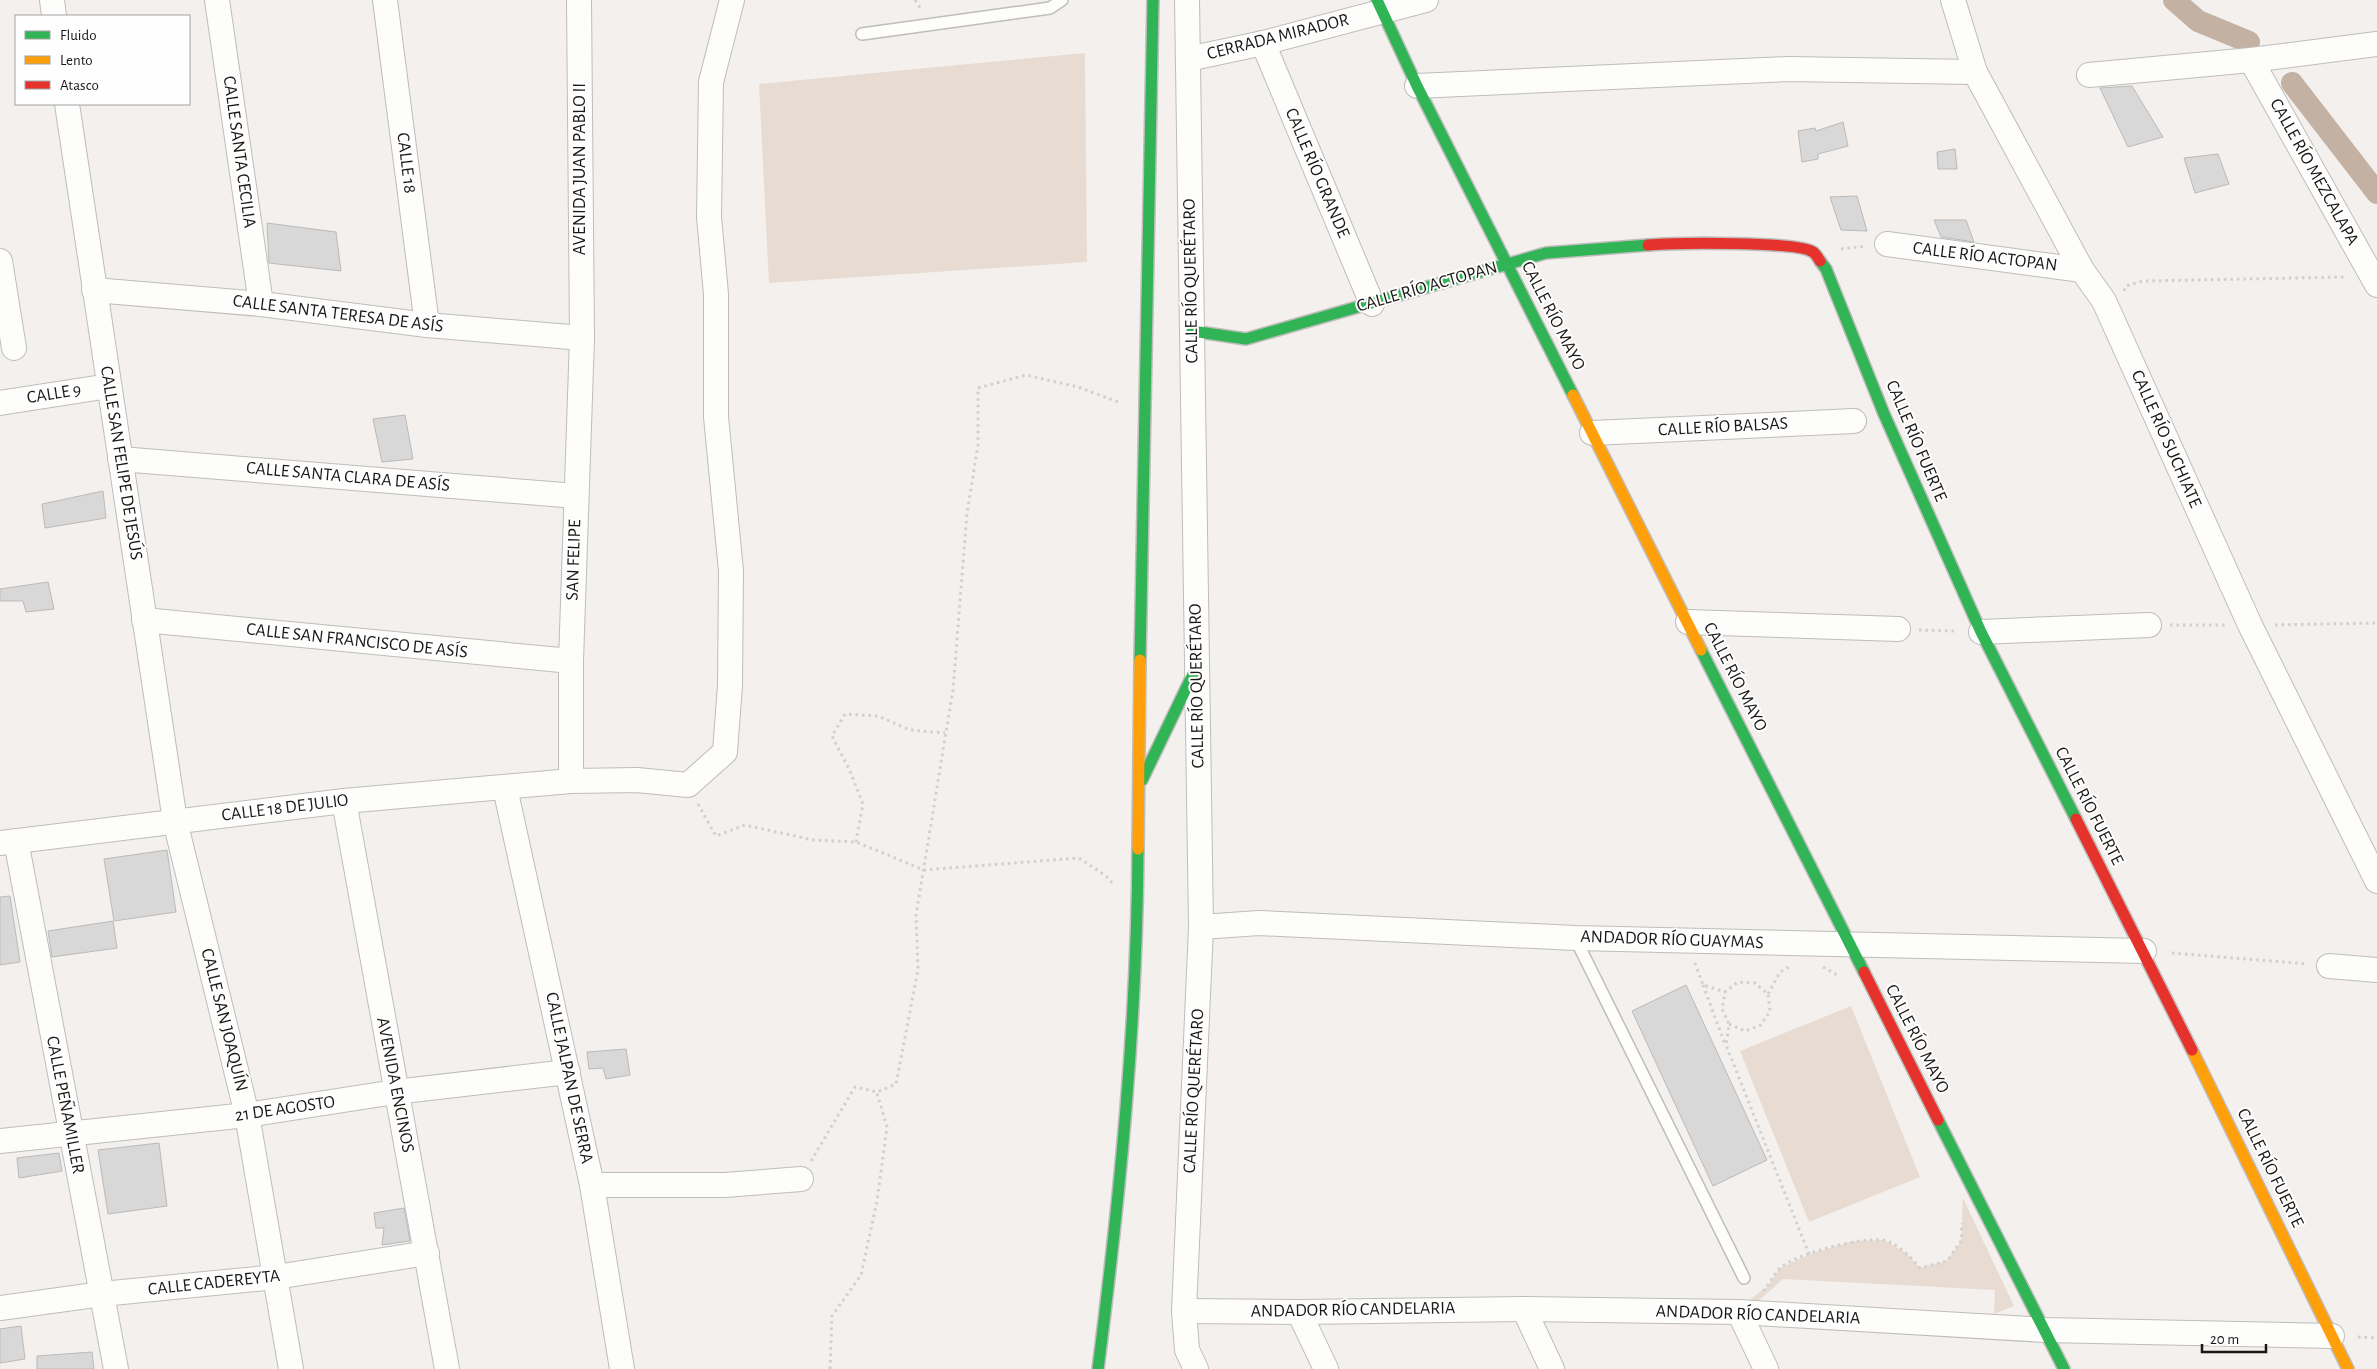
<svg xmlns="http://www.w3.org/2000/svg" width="2377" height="1369" font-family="'Alegreya Sans',sans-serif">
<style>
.green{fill:#e8dcd2}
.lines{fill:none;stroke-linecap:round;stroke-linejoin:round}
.canal{stroke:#c3b2a3;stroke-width:22}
.building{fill:#d9d8d8;stroke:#bbbaba}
.lane-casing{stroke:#bfbdbb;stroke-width:14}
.street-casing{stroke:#bfbdbb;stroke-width:26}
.fast-casing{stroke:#bfbdbb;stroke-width:14}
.slow-casing{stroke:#bfbdbb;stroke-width:14}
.jam-casing{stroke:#bfbdbb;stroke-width:14}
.path{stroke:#d0d0cf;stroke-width:3;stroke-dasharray:2.5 4;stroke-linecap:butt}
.lane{stroke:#fdfdfc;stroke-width:11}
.street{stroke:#fdfdfc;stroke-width:24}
.fast{stroke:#30b455;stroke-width:11}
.slow{stroke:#ff9f0a;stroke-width:11}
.jam{stroke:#e5322d;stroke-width:11}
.labels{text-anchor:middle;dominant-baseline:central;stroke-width:4;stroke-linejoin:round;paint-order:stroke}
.street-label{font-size:18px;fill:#191817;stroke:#fffefe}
</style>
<rect width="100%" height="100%" fill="#f3f0ee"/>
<g class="green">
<polygon points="1085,53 1087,262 769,283 759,84"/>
<polygon points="1851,1006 1920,1177 1809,1222 1740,1051"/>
<polygon points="1963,1198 2014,1306 1994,1314 1995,1290 1783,1279 1753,1306 1740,1307 1768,1286 1780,1268 1810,1254 1853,1241 1884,1240 1906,1253 1920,1268 1947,1261 1961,1241"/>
</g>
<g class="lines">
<g class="canal">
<polyline points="2174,0 2198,21 2249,42"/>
<polyline points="2292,83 2377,193"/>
</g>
</g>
<g class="building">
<polygon points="2132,86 2163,137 2128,147 2100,88"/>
<polygon points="1843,122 1848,146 1818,154 1818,159 1802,162 1798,131 1815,128 1816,131"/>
<polygon points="1955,149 1957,169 1938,169 1937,152"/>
<polygon points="2218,154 2229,184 2195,193 2184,158"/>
<polygon points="1857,196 1867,231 1841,230 1830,197"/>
<polygon points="1934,220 1966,220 1974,242 1941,237"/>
<polygon points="267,223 336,232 341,271 269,263"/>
<polygon points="405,415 413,459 382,462 373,419"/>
<polygon points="103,491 106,518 45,528 42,504"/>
<polygon points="48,582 54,609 26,612 23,601 0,601 0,589"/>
<polygon points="167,850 176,912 114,921 104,859"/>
<polygon points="10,896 20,962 0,965 0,897"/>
<polygon points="113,921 117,948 52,957 48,931"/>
<polygon points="1686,985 1767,1160 1713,1186 1632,1011"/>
<polygon points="626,1049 630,1075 606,1079 603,1068 589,1069 587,1052"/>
<polygon points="159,1143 167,1206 108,1214 98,1150"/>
<polygon points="59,1153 62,1171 19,1178 17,1158"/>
<polygon points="404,1208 410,1241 382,1245 384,1228 376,1228 374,1213"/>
<polygon points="21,1326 25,1359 0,1363 0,1329"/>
<polygon points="92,1352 94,1369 37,1369 37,1356"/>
</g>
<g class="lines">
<g class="lane-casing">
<g id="lane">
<polyline points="862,34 1050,8 1062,0"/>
<polyline points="1575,938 1744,1278"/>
</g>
</g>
<g class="street-casing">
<g id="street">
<polyline points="52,0 54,16"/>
<polyline points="217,0 261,304"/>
<polyline points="385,0 427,325"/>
<polyline points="1187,0 1201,927 1184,1311 1187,1350 1196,1369"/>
<polyline points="1953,0 1975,72 2082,270 2104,301 2250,625 2377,881"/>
<polyline points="1263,43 1372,304"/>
<polyline points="1188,59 1263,43 1426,0"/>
<polyline points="2251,60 2377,285"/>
<polyline points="2089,75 2251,60 2377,44"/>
<polyline points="1417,86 1788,69 1975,72"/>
<polyline points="67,104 175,821 247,1115 291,1369"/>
<polyline points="1887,244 2082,270"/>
<polyline points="0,261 14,348"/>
<polyline points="94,290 261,304 427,325 582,338"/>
<polyline points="0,403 109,386"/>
<polyline points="1592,433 1854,421"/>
<polyline points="120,459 576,496"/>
<polyline points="144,620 571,661"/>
<polyline points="1688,622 1898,629"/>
<polyline points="1981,632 2149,625"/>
<polyline points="571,781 571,661 582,338 579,0"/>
<polyline points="505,788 592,1185 622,1369"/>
<polyline points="344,801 447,1369"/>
<polyline points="16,841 116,1369"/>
<polyline points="0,843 344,801 571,781 637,780 688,785 725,752 730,685 731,571 716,417 716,294 709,217 711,82 732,0"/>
<polyline points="1201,927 1259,923 1575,938 2144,951"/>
<polyline points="2329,966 2377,970"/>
<polyline points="0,1141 247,1115 395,1092 568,1072"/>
<polyline points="592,1185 725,1185 801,1179"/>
<polyline points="0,1308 102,1294 276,1277 427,1253"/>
<polyline points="1524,1309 1552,1369"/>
<polyline points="1184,1311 1299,1312 1524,1309 1739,1312 2045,1330 2332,1336"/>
<polyline points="1299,1312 1326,1369"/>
<polyline points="1739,1312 1766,1369"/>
</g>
</g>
<g class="fast-casing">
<g id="fast">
<polyline points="1377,0 1417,86 1573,395"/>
<polyline points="1820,261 1826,269 1884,414 1981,632 2076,819"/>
<polyline points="1192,331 1246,339 1546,253 1648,245"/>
<polyline points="1701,650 1864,972"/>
<polyline points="1140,660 1153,0"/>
<polyline points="1142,780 1195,670"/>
<polyline points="1938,1120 2064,1369"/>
<path d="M1098,1369C1120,1196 1137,1023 1138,849"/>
</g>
</g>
<g class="slow-casing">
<g id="slow">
<polyline points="1573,395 1701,650"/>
<polyline points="1138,849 1140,660"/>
<polyline points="2192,1050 2348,1369"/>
</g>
</g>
<g class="jam-casing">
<g id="jam">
<path d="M1648,245C1674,243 1797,241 1813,252C1816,254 1818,258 1820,261"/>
<polyline points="2076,819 2192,1050"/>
<polyline points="1864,972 1938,1120"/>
</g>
</g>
<g class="path">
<polyline points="915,0 921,9"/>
<polyline points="1841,249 1867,246"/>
<polyline points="2124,291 2126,286 2143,281 2346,277"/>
<polyline points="2170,625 2226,625"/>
<polyline points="2275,625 2377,623"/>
<polyline points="1919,630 1955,631"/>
<polyline points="698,804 716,836 745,825 813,840 856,842 924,870 1079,858 1106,876 1114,885"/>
<polyline points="856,842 863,804 850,771 832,736 845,714 878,716 910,730 945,733"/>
<polyline points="2172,953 2308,964"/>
<polyline points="1695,963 1703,985 1725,992"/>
<polyline points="1823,967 1837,975"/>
<polyline points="1703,985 1725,1044"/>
<polyline points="1768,994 1780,972 1791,966"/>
<polyline points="1729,1024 1745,1031 1761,1025 1770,1011 1768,994 1755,983 1738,982 1725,992 1722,1009 1729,1024 1726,1045 1809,1254"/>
<polyline points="811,1161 855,1087 877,1092 896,1084 918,970 916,915 953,690 967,513 978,445 978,388 1026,375 1078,387 1121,403"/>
<path d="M1763,1291C1770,1284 1773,1276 1779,1269C1794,1254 1861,1237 1883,1240C1897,1243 1911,1257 1920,1268L1947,1261L1961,1241L1962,1223"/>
<polyline points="2358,1337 2377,1338"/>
<polyline points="830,1369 832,1316 861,1275 877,1201 887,1127 877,1093"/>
</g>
<use href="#lane" class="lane"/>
<use href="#street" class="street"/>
<use href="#fast" class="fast"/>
<use href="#slow" class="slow"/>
<use href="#jam" class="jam"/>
</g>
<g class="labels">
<g class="street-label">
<text transform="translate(1278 37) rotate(-14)">CERRADA MIRADOR</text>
<text transform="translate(239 152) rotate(82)">CALLE SANTA CECILIA</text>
<text transform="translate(406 163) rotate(83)">CALLE 18</text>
<text transform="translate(580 169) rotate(-90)">AVENIDA JUAN PABLO II</text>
<text transform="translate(2314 172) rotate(61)">CALLE RÍO MEZCALAPA</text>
<text transform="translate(1317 173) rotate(67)">CALLE RÍO GRANDE</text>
<text transform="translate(1985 257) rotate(7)">CALLE RÍO ACTOPAN</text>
<text transform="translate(1191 281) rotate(-91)">CALLE RÍO QUERÉTARO</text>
<text transform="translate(1427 287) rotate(-16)">CALLE RÍO ACTOPAN</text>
<text transform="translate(338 314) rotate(7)">CALLE SANTA TERESA DE ASÍS</text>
<text transform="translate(1553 316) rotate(63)">CALLE RÍO MAYO</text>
<text transform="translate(54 394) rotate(-9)">CALLE 9</text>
<text transform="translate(1723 427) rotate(-3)">CALLE RÍO BALSAS</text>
<text transform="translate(2166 439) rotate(66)">CALLE RÍO SUCHIATE</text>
<text transform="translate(1916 441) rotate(67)">CALLE RÍO FUERTE</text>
<text transform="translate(121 463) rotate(81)">CALLE SAN FELIPE DE JESÚS</text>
<text transform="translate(348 477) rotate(5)">CALLE SANTA CLARA DE ASÍS</text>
<text transform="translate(574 560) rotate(-88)">SAN FELIPE</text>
<text transform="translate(357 641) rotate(6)">CALLE SAN FRANCISCO DE ASÍS</text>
<text transform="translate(1735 677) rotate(63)">CALLE RÍO MAYO</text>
<text transform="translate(1197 686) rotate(-91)">CALLE RÍO QUERÉTARO</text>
<text transform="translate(2089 806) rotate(63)">CALLE RÍO FUERTE</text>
<text transform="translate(285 808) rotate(-7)">CALLE 18 DE JULIO</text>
<text transform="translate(1672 940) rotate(2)">ANDADOR RÍO GUAYMAS</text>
<text transform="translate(224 1020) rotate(76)">CALLE SAN JOAQUÍN</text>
<text transform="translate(1917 1039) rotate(63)">CALLE RÍO MAYO</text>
<text transform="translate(569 1078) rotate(78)">CALLE JALPAN DE SERRA</text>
<text transform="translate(395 1085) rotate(79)">AVENIDA ENCINOS</text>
<text transform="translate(1194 1091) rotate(-87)">CALLE RÍO QUERÉTARO</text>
<text transform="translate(65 1105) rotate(79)">CALLE PEÑAMILLER</text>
<text transform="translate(285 1109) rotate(-8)">21 DE AGOSTO</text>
<text transform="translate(2270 1168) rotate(64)">CALLE RÍO FUERTE</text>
<text transform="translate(214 1283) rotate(-6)">CALLE CADEREYTA</text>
<text transform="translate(1353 1310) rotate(-1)">ANDADOR RÍO CANDELARIA</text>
<text transform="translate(1758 1315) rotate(2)">ANDADOR RÍO CANDELARIA</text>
</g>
</g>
<rect x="15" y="15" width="175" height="90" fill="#fffefe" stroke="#a3a2a2"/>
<rect x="25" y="31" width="25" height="8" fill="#30b455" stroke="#a3a2a2"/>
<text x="60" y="40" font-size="15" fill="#191817">Fluido</text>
<rect x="25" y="56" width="25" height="8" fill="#ff9f0a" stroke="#a3a2a2"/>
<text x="60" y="65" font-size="15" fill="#191817">Lento</text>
<rect x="25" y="81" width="25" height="8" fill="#e5322d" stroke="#a3a2a2"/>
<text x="60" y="90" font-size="15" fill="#191817">Atasco</text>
<path d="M2202 1344v8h64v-8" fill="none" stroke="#191817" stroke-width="2.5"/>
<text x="2210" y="1344" font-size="15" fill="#191817" stroke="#fffefe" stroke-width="4" paint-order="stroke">20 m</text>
</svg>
